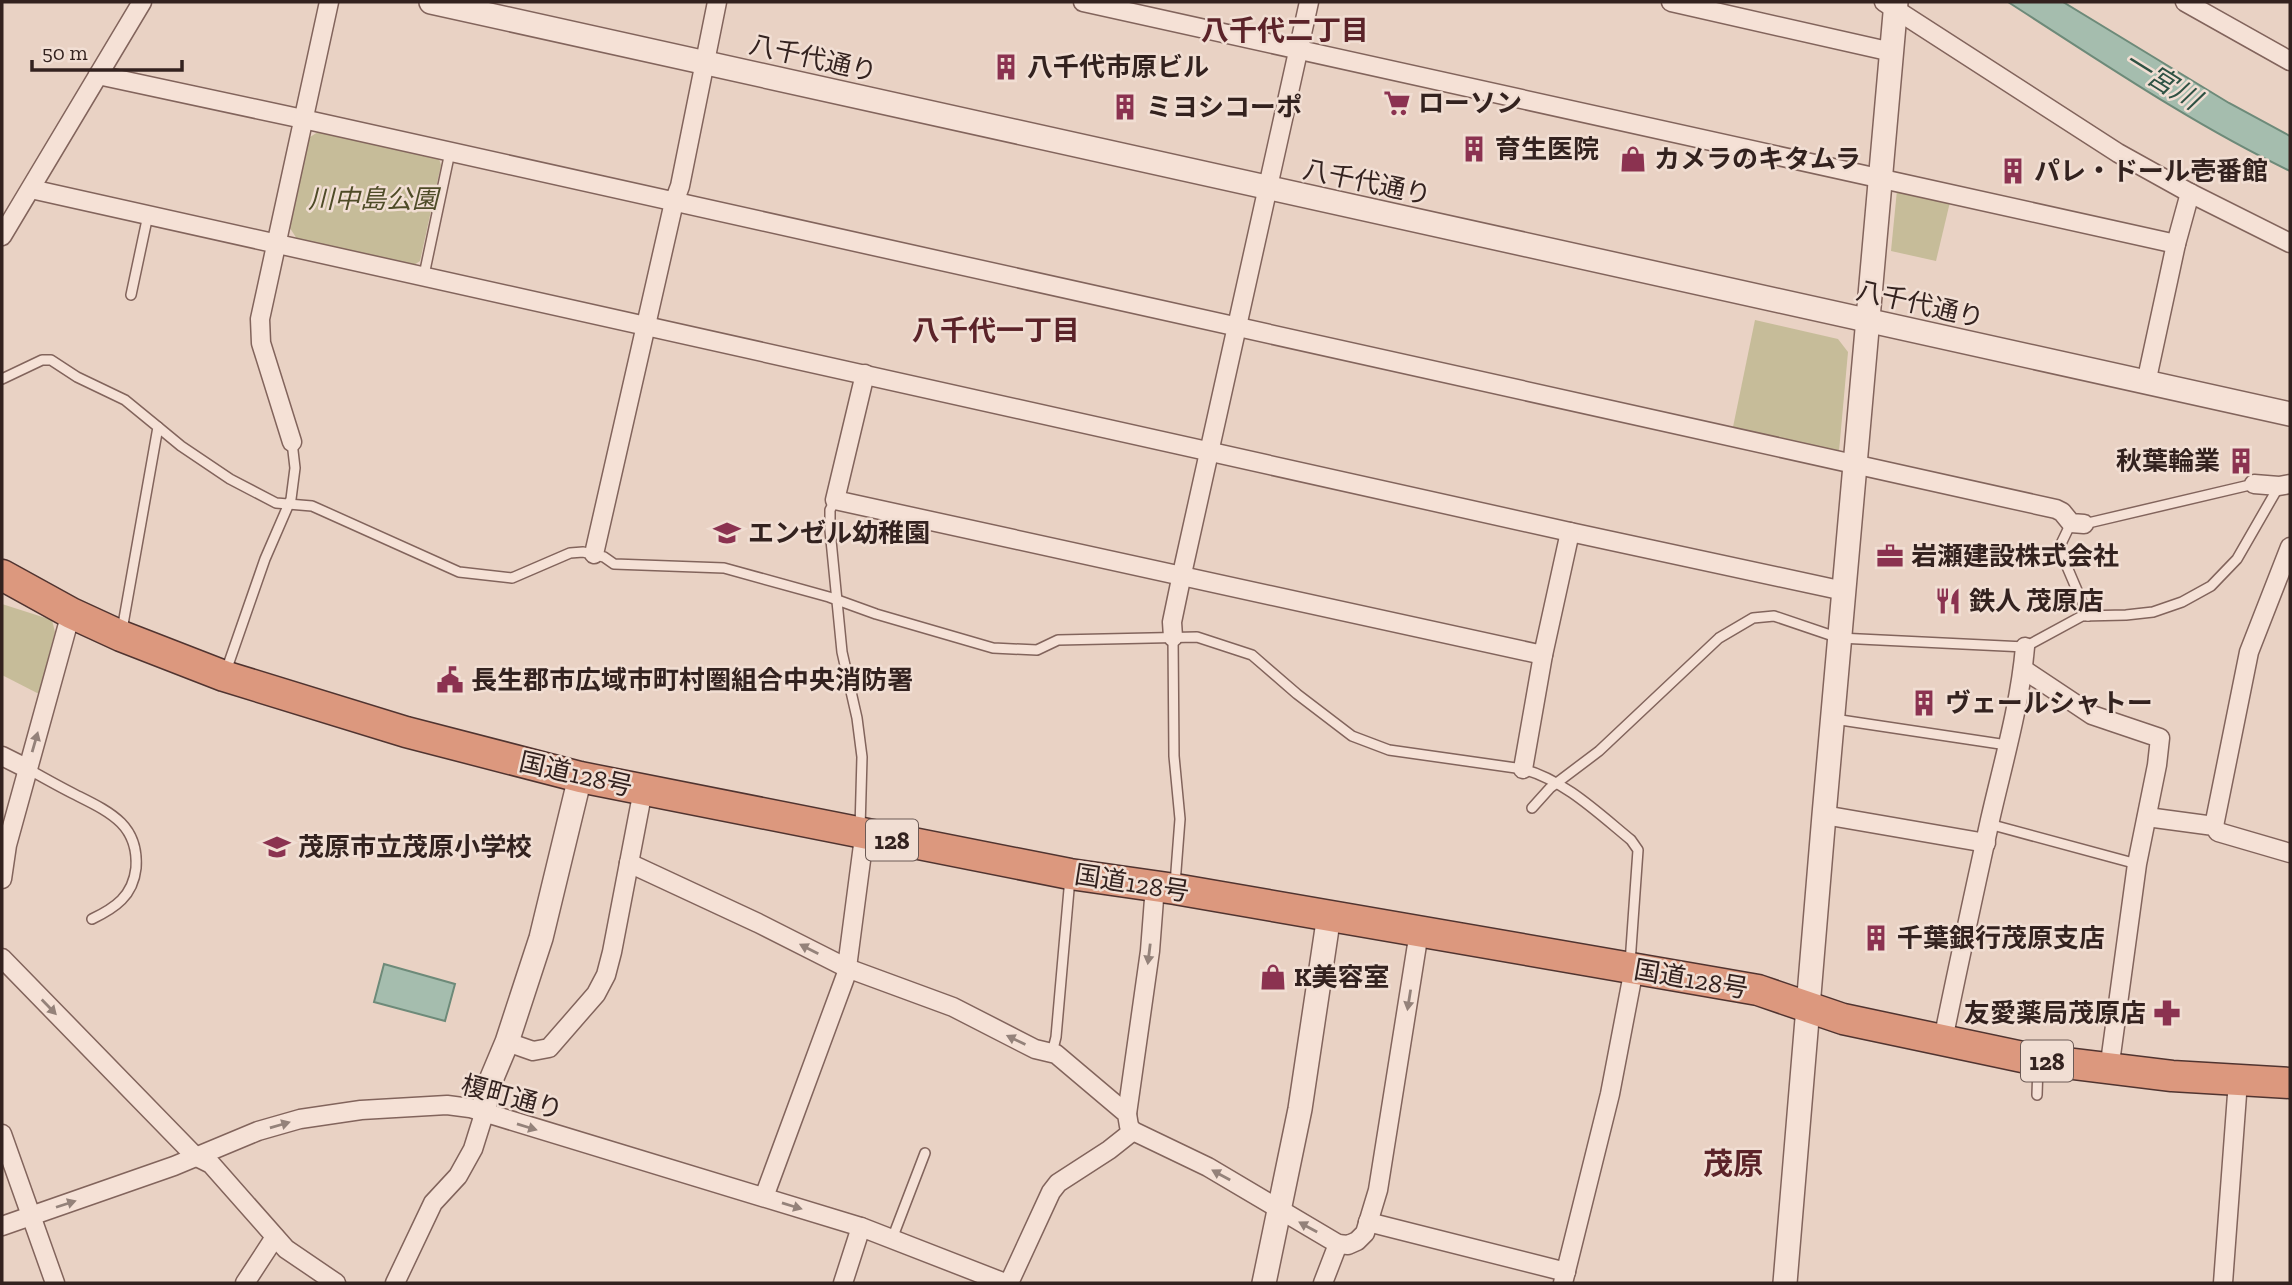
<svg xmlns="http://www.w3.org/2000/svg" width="2292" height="1285" font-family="'Zilla Slab','Noto Sans JP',serif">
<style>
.green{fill:#c6bc99}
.water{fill:#a5bdae;stroke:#6d8a79;stroke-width:2}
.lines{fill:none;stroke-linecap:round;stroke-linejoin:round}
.service-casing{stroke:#82645c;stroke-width:12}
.minor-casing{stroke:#82645c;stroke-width:21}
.tertiary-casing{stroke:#82645c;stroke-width:26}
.trunk-casing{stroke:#503430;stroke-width:33}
.service{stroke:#f5e1d6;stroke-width:9}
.minor{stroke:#f5e1d6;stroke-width:18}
.tertiary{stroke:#f5e1d6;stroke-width:23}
.trunk{stroke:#dc987e;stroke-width:30}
.oneway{fill:#94827a}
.labels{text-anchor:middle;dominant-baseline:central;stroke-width:5;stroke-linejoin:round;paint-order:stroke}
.shield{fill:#f1ded3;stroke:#6c5a55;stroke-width:2}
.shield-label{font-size:24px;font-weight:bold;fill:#33221f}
.street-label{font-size:26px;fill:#33221f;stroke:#f1ded3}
.poi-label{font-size:26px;font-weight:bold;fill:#33221f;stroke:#f1ded3;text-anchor:start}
.park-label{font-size:26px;font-style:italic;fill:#4e4b27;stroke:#f1ded3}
.neighbourhood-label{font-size:28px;font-weight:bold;fill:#5b2329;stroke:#f1ded3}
.water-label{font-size:28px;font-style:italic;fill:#2f5244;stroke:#f1ded3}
.quarter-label{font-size:30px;font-weight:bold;fill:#5b2329;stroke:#f1ded3}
</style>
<rect width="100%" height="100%" fill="#e9d2c4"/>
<g class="green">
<polygon points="321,130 438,156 441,165 420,261 414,265 297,239 288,225 307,139"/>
<polygon points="1897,190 1950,202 1936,261 1891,251"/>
<polygon points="1755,320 1838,339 1848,352 1839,451 1733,427"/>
<polygon points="2,604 52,620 55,632 39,694 2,675"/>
</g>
<g class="water">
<path d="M2008,2H2063L2229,103L2290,136V171C2192,124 2100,61 2008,2Z"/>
<polygon points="384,964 455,984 445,1021 374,1002"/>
</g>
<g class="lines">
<g class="service-casing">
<g id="service">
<polyline points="424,275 450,152"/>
<polyline points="131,295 148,215"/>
<polyline points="2,379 42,360 51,360 77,377 125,400 158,427 122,630"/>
<path d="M158,427L181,446L230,479L276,503L312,506L459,572L512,578L570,553L583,552L604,557L614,564L724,568L829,597L876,614L993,648L1037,650L1058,640L1197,637L1252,655L1297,694L1352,736L1389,750L1523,769C1564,780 1598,813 1631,840L1638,850L1630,963"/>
<polyline points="835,500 830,510 830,530 842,652 857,718 862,757 860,829"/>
<polyline points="2071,523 2059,548 2088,616"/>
<polyline points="2084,524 2254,484"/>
<polyline points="1173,637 1174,756 1180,819 1175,884"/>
<polyline points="226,671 265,559 291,499 295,468 292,442"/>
<polyline points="1834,719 2007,745"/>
<path d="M28,769C44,778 60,787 76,795C110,812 139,825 136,868C133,896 115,908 92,919"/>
<polyline points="1532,808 1550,788 1599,751 1719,638 1753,618 1774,616 1839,638 2025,647 2082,616 2126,615 2153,612 2182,602 2211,586 2237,559 2279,486"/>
<polyline points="1989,824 2137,864"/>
<polyline points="1052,1053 1056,1037 1070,878"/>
<polyline points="2037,1095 2038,1065"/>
<polyline points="892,1239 925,1153"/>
</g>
</g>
<g class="minor-casing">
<g id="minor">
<polyline points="1083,2 2176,244"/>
<polyline points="1671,2 1892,52"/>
<polyline points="1884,2 2118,153 2190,193 2290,243"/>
<polyline points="2185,2 2290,61"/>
<polyline points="98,75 303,119 2056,509 2062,512 2071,523 2084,524"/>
<polyline points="31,189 1570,532 1844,591"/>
<polyline points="2,236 142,2"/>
<polyline points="865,374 835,500 1543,655"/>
<polyline points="2146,383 2176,244 2190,193"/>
<polyline points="292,442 261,343 260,319 329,2"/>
<polyline points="2254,484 2279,486 2290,484"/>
<polyline points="594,554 674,202 680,186 717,2"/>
<polyline points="1173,637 1172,622 1182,574 1309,2"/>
<polyline points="2023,669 2092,715 2160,738 2157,765 2137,864 2109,1070"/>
<polyline points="2,756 28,769"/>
<polyline points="1523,769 1543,655 1570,532"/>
<polyline points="1824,815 1986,843"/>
<polyline points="2147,817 2214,826 2218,832 2290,853"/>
<polyline points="2214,826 2249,652 2290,547"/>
<polyline points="629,863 758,923 847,968 953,1007 1035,1049 1056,1054 1127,1114 1129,1126 1133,1131 1208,1167 1338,1244 1348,1245 1357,1241 1365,1233 1378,1190 1419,932"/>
<polyline points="2,879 7,845 71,613"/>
<polyline points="2,958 195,1156 211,1164 286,1249 336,1283"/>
<path d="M1943,1040C1958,966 1974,893 1990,820C2003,763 2020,705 2025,647"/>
<polyline points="507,1042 533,1051 549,1048 596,994 606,975 612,952 643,790"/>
<polyline points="1127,1114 1150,951 1155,886"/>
<polyline points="2,1134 55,1283"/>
<polyline points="764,1197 846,975 863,845 861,834"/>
<polyline points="1368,1222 1566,1272"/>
<polyline points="2,1226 174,1166 258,1131 300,1119 361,1110 447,1105 470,1108 861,1227 1005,1283"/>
<polyline points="245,1283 275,1237"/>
<polyline points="395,1283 433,1203 458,1176 473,1149 484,1114"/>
<polyline points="843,1283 861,1227"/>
<polyline points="1009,1283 1051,1192 1058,1183 1109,1150 1133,1131"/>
<polyline points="1323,1283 1338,1244"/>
<polyline points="1563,1283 1610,1094 1632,979 1631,969"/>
<polyline points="2223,1283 2238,1081"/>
</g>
</g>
<g class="tertiary-casing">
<g id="tertiary">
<polyline points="431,2 2290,414"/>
<polyline points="484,1114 486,1092 507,1042 541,938 580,777"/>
<polyline points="1264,1283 1300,1109 1329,915"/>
<polyline points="1785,1283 1824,815 1896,2"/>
</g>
</g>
<g class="trunk-casing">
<polyline id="trunk" points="2,575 71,613 121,636 224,676 406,732 580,777 1070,874 1175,889 1758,990 1843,1019 2032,1059 2172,1076 2290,1083"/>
</g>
<use href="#service" class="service"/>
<use href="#minor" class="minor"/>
<use href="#tertiary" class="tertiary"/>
<use href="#trunk" class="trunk"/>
</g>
<defs><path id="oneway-solid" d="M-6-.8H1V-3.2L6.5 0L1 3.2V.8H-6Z" transform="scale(1.75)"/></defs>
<g class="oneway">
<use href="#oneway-solid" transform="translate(35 742) rotate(-74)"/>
<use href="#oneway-solid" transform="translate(809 949) rotate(-153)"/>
<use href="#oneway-solid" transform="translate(1149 954) rotate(97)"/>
<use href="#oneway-solid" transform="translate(1409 1000) rotate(99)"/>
<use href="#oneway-solid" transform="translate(49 1007) rotate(46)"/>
<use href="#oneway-solid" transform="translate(1016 1040) rotate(-154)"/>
<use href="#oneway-solid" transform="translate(280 1125) rotate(-16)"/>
<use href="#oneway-solid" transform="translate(527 1127) rotate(17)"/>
<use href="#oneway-solid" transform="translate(1221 1175) rotate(-151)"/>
<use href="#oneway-solid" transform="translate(66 1204) rotate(-18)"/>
<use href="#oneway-solid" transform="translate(792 1206) rotate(17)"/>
<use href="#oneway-solid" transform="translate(1308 1227) rotate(-151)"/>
</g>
<defs>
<g id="building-bare" transform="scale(2.1)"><path d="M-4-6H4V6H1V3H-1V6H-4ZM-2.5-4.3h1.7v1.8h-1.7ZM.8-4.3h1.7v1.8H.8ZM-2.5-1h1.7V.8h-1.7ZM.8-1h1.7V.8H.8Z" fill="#8b3250" stroke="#f1ded3" stroke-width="2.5" paint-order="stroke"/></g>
<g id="supermarket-bare" transform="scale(2.1)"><path d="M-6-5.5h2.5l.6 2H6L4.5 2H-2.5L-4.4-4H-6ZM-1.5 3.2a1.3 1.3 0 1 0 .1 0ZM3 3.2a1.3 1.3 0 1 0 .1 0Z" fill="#8b3250" stroke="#f1ded3" stroke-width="2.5" paint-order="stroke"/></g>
<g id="shop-bare" transform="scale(2.1)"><path d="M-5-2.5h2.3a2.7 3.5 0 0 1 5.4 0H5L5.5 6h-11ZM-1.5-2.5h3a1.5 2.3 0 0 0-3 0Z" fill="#8b3250" stroke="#f1ded3" stroke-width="2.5" paint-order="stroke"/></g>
<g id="school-bare" transform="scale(2.1)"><path d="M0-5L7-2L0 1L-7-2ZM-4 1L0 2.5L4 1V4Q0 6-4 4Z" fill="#8b3250" stroke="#f1ded3" stroke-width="2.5" paint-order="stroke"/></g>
<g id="office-bare" transform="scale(2.1)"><path d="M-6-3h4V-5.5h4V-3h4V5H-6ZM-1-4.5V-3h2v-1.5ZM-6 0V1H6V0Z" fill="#8b3250" stroke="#f1ded3" stroke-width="2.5" paint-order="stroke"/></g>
<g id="restaurant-bare" transform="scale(2.1)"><path d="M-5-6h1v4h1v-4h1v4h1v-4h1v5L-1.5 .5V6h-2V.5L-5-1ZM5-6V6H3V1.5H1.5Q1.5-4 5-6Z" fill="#8b3250" stroke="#f1ded3" stroke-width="2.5" paint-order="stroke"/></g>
<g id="civic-bare" transform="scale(2.1)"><path d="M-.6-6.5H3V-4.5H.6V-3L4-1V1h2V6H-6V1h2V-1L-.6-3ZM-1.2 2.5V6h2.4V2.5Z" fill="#8b3250" stroke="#f1ded3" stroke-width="2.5" paint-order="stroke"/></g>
<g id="pharmacy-bare" transform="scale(2.1)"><path d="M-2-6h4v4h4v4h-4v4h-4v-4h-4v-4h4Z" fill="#8b3250" stroke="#f1ded3" stroke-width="2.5" paint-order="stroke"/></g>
</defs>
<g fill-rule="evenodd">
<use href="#building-bare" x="1006" y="67"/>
<use href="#supermarket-bare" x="1397" y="103"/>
<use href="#building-bare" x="1125" y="107"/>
<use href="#building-bare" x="1474" y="149"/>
<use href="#shop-bare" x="1633" y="159"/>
<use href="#building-bare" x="2013" y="171"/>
<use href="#building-bare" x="2241" y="461"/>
<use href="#school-bare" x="727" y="533"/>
<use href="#office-bare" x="1890" y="556"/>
<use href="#restaurant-bare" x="1948" y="601"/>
<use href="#civic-bare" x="450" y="680"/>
<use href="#building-bare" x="1924" y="703"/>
<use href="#school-bare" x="277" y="847"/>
<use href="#building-bare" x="1876" y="938"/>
<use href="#shop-bare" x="1273" y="977"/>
<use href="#pharmacy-bare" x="2167" y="1013"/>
</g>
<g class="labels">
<g class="shield">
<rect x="866" y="819.5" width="52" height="41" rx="5"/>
<rect x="2021" y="1040.5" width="52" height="41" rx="5"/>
</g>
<g class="shield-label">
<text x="892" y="840">128</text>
<text x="2047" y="1061">128</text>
</g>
<g class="street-label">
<text transform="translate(813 58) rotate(13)">八千代通り</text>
<text transform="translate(1367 182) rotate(12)">八千代通り</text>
<text transform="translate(1920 304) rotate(13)">八千代通り</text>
<text transform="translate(576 774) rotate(13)">国道128号</text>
<text transform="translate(1132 883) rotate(9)">国道128号</text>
<text transform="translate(1691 979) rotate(10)">国道128号</text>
<text transform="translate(512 1097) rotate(15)">榎町通り</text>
</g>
<g class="poi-label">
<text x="1027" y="67">八千代市原ビル</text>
<text x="1418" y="103">ローソン</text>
<text x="1146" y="107">ミヨシコーポ</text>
<text x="1495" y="149">育生医院</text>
<text x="1654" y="159">カメラのキタムラ</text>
<text x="2034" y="171">パレ・ドール壱番館</text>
<text x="2220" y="461" text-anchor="end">秋葉輪業</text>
<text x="748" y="533">エンゼル幼稚園</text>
<text x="1911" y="556">岩瀬建設株式会社</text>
<text x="1969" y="601">鉄人 茂原店</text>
<text x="471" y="680">長生郡市広域市町村圏組合中央消防署</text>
<text x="1945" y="703">ヴェールシャトー</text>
<text x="298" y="847">茂原市立茂原小学校</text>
<text x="1897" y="938">千葉銀行茂原支店</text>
<text x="1294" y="977">K美容室</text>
<text x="2146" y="1013" text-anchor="end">友愛薬局茂原店</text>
</g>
<g class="park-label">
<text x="373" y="199">川中島公園</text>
</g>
<g class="neighbourhood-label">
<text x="1285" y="30">八千代二丁目</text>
<text x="996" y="330">八千代一丁目</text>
</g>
<g class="water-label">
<text transform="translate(2162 80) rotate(32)">一宮川</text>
</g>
<g class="quarter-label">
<text x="1733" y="1164">茂原</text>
</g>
</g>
<rect width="2292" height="1285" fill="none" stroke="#33221f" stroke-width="7"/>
<path d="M32 60v10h150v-10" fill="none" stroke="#33221f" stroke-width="3.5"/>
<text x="42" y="60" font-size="21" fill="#33221f" stroke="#f1ded3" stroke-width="5" paint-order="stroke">50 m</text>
</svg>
